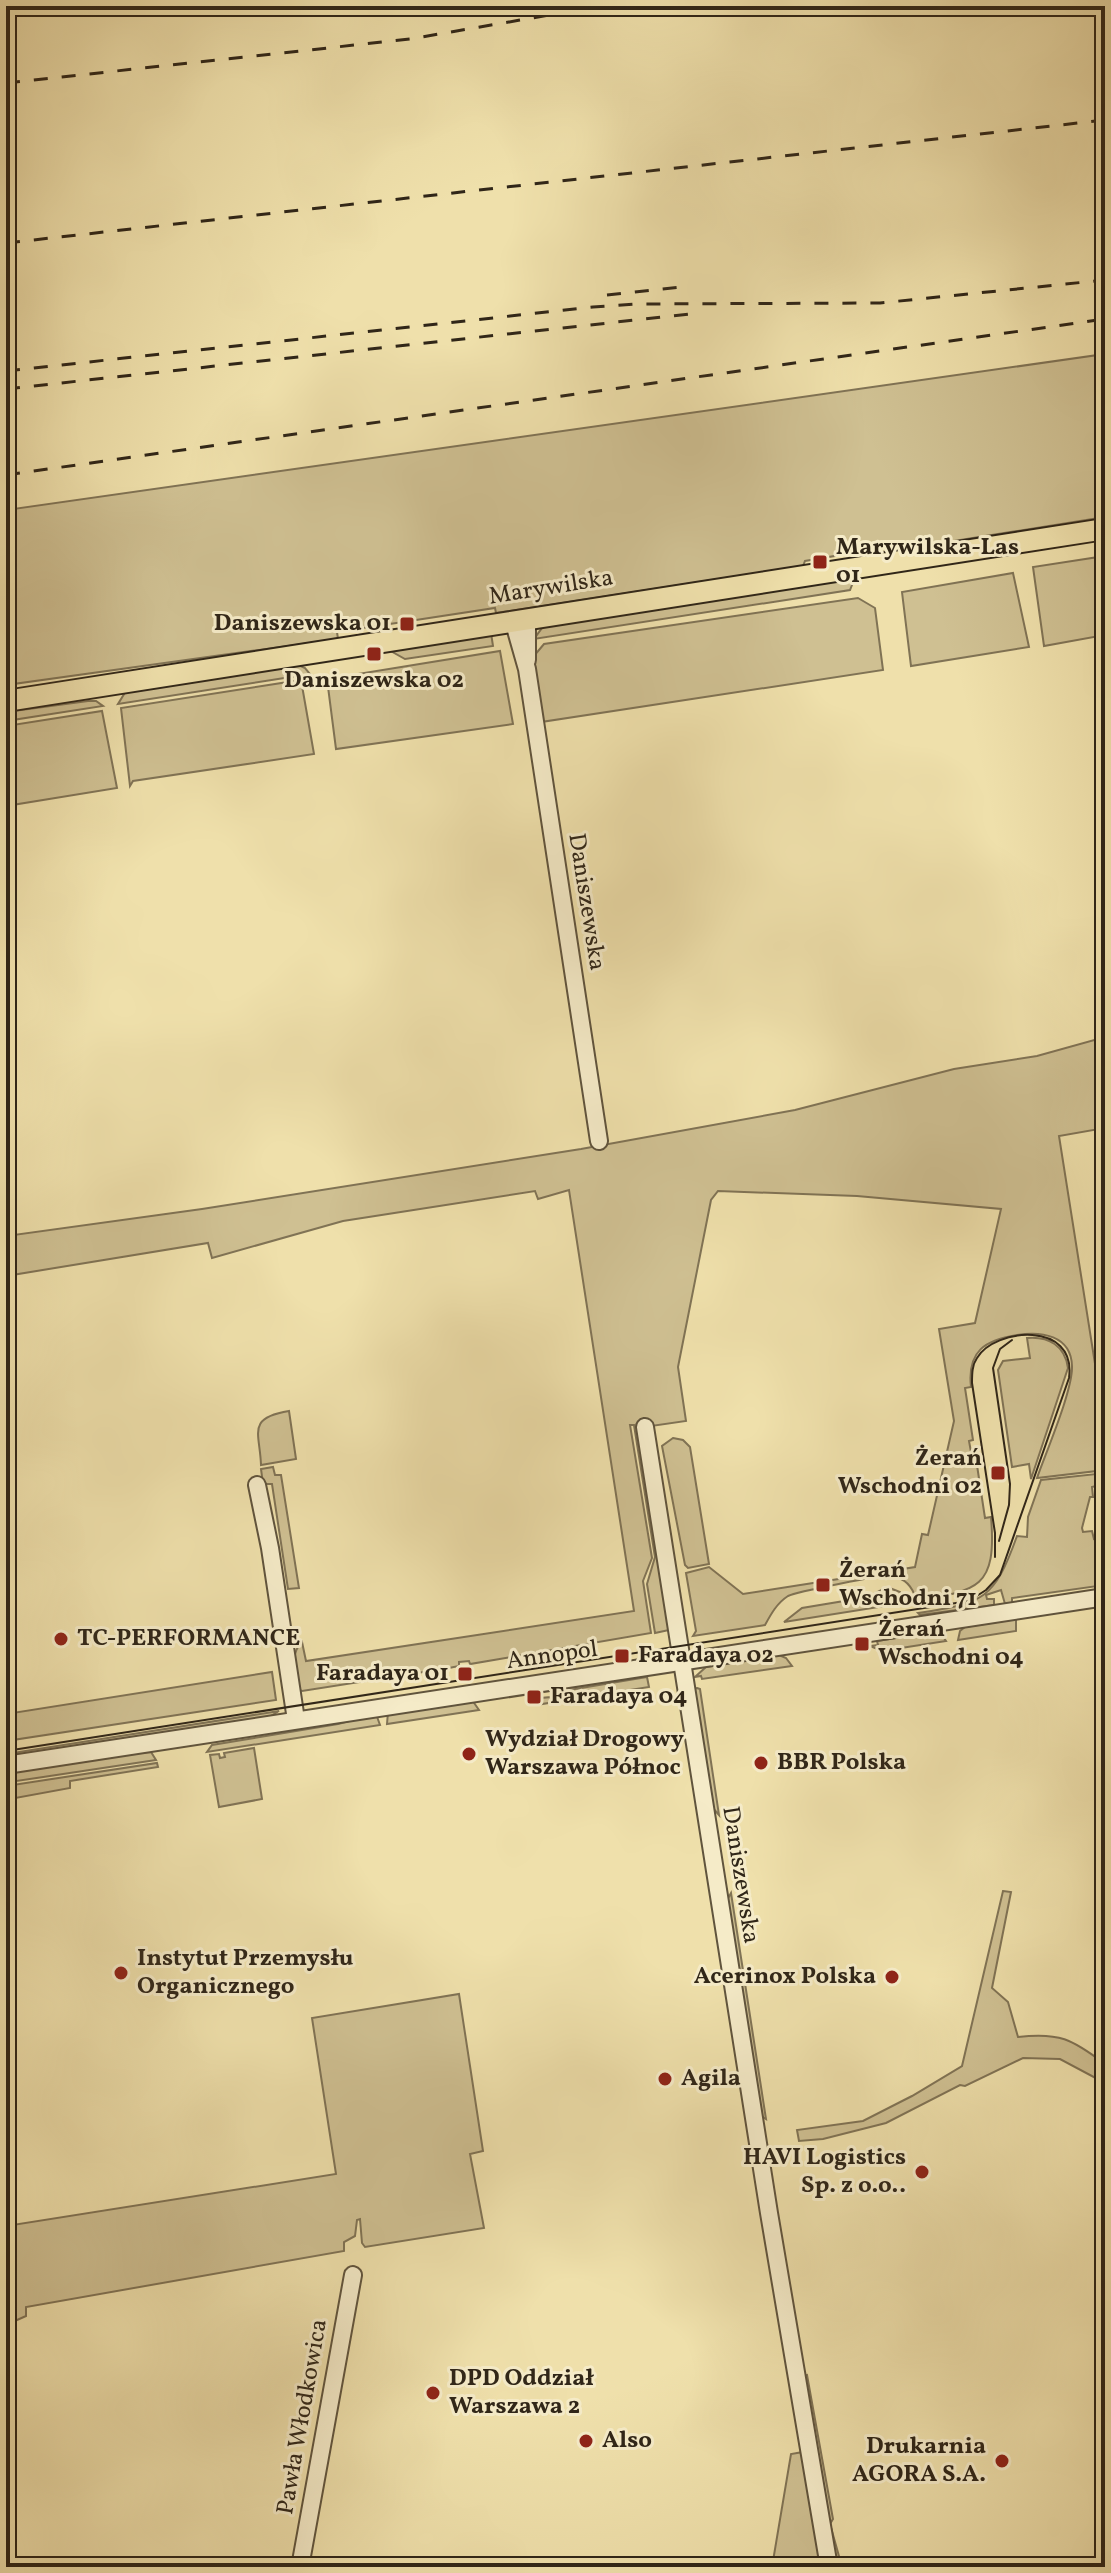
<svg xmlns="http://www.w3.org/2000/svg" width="1111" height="2573" font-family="Vollkorn,serif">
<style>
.green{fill:#cfc092;stroke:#807355;stroke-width:2}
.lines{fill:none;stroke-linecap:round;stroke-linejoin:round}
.minor-casing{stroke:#60543d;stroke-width:20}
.major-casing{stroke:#302618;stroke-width:24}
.minor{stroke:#f5ebc8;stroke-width:16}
.major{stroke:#efe0ab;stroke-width:20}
.tram{stroke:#302618;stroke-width:2}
.rail{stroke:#302618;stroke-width:3;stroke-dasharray:14 14;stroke-linecap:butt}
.poi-dot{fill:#8f2418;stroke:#f5ebc8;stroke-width:3}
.labels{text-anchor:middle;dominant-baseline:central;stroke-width:6;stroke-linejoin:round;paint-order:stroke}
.poi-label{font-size:24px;font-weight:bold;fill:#302618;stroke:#f5ebc8;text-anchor:start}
.street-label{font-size:24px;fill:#302618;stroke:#f5ebc8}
</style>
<rect width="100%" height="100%" fill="#efe0ab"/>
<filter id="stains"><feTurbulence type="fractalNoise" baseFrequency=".0025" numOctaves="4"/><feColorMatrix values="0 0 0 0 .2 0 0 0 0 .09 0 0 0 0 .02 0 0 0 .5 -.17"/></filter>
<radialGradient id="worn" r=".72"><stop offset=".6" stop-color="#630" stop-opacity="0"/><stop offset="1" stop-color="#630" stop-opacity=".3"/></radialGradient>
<g class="green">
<polygon points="1105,354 1105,517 854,557 853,553 805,561 803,566 496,613 495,608 337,632 338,639 6,685 6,510"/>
<polygon points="1105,556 1105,635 1044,646 1033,567"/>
<polygon points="1013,573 1029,647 911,666 902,592"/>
<polygon points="847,578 852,585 850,590 534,639 545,624"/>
<polygon points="858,598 875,608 883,670 541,722 533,657 544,644"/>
<polygon points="491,633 493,646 405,659 389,650"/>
<polygon points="500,651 513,724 336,749 327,679"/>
<polygon points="296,664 305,668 310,674 118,704 126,691"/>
<polygon points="301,680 314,754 133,781 130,786 121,708"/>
<polygon points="88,701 96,701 103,706 6,721 6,712"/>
<polygon points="102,711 117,788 6,806 6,726"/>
<path d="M1105,1037V1128L1059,1136L1105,1427V1470L1037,1478C1046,1452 1073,1390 1072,1366C1071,1335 1041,1331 1017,1335C985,1340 967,1351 971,1387L965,1388L973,1440L969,1441L971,1452H975L985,1518L991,1517C997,1588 978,1591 916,1600C913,1587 905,1578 891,1576C884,1574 796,1592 788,1596C777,1603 771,1614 765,1625L693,1636L696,1631L686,1573L709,1567L743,1594L915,1567L922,1534L928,1535L954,1421L939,1329L975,1323L1001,1209L857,1196L718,1191L711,1200L678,1367L686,1421L637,1428L669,1630L655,1633L647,1584L655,1557L634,1425H630L652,1558L643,1581L651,1633L470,1664L469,1661L459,1662V1666L449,1668L302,1691L297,1689C296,1673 289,1654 302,1642L306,1661L634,1611L569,1190L538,1199L535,1191L343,1221L212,1258L208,1243L6,1276V1236L202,1209L581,1149L795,1110L954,1069L1037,1056Z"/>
<path d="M1027,1338C1049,1336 1065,1346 1068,1368L1031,1479L1029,1464L1012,1467L998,1370L1003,1361L1030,1358Z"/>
<path d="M289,1411L296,1459L261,1465C260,1433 246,1418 289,1411Z"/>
<polygon points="673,1438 683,1440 690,1447 709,1564 688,1568 685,1565 662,1446"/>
<polygon points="273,1467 275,1475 281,1475 299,1588 288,1589 272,1484 263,1484 261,1469"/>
<path d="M1096,1474V1486L1092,1487L1093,1497H1090L1082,1528L1083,1532L1092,1531L1094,1539L1105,1537V1585L1012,1598V1603L1005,1604L1001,1590L986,1595L987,1599H994V1605L920,1615L918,1613C984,1603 994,1600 1017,1536L1027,1537L1028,1517L1041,1480Z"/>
<polygon points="887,1587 900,1592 904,1603 784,1622 802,1608 868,1597"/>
<polygon points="1016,1619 1016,1631 958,1640 960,1631 965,1627"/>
<polygon points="933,1632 942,1635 946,1641 882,1651 870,1646 878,1645 877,1641"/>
<polygon points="779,1655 786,1658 792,1666 702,1679 701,1676 695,1677 706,1667"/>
<polygon points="272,1672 276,1700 6,1741 6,1714"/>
<polygon points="647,1677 649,1687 542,1704 541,1698 551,1697 551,1693"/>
<polygon points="697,1688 700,1689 719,1815 711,1806 693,1689"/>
<polygon points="472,1700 479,1710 387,1724 388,1712"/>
<polygon points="279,1711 269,1717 6,1757 6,1754"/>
<polygon points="376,1714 380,1725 207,1752 212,1745 338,1724"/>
<polygon points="254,1748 262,1799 219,1807 210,1755 219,1754 220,1758 225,1757 224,1753"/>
<polygon points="151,1752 156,1760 10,1782 7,1771 115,1755"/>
<polygon points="157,1763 158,1767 70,1781 70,1788 15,1798 14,1842 6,1844 6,1786"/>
<path d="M1003,1891L1011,1892L992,1988L1008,2002L1018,2037C1059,2032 1072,2039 1105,2064V2083L1060,2059L1023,2058L965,2086L960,2085L886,2123L823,2139L799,2141L797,2130L863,2121L912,2096L962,2066Z"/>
<polygon points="731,1893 766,2119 761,2116 726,1902"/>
<polygon points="459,1994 483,2151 470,2154 484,2228 365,2247 362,2243 360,2219 357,2220 355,2236 344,2242 344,2251 26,2307 26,2316 6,2325 6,2315 13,2305 6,2305 6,2226 336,2174 312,2018"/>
<polygon points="807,2375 833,2519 830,2524 842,2567 839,2567 832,2548 802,2376"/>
<polygon points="803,2452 817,2536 819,2567 772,2567 791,2454"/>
</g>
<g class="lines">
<g class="minor-casing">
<g id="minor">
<polyline points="527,618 527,660"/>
<polyline points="513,620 527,669 599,1141"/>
<polyline points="645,1427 769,2213 829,2567"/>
<polyline points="257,1485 270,1548 296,1720"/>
<polyline points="6,1765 1105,1597"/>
<polyline points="300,2567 353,2275"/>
</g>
</g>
<g class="major-casing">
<polyline id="major" points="6,701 1105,529"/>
</g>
<use href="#minor" class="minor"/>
<use href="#major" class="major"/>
<g class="tram">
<polyline points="999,1541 1009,1505 1010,1484 993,1368 1000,1349 1012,1340"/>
<path d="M6,1751L969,1601L986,1590L1000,1575L1069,1378C1077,1320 994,1328 977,1358C972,1365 972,1374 972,1383L995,1533V1557"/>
</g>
<g class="rail">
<polyline points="6,9 34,6"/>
<polyline points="6,83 410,39 602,6"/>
<polyline points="6,243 1105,120"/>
<polyline points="607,295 682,287"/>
<polyline points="6,371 593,307 636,304 880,303 1105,280"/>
<polyline points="6,389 690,314"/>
<polyline points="6,475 1105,319"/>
</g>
</g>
<g class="poi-dot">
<rect x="812" y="554" width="16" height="16" rx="4"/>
<rect x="399" y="616" width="16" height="16" rx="4"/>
<rect x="366" y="646" width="16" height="16" rx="4"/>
<rect x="990" y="1465" width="16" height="16" rx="4"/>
<rect x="815" y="1577" width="16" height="16" rx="4"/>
<circle cx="61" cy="1639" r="8"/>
<rect x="854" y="1636" width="16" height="16" rx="4"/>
<rect x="614" y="1648" width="16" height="16" rx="4"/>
<rect x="457" y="1666" width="16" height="16" rx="4"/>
<rect x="526" y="1689" width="16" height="16" rx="4"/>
<circle cx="469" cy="1754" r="8"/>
<circle cx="761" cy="1763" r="8"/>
<circle cx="121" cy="1973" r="8"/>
<circle cx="892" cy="1977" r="8"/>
<circle cx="665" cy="2079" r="8"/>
<circle cx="922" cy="2172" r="8"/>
<circle cx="433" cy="2393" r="8"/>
<circle cx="586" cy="2441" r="8"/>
<circle cx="1002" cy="2461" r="8"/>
</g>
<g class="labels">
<g class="poi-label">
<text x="836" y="548">Marywilska-Las<tspan x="836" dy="28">01</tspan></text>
<text x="391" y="624" text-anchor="end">Daniszewska 01</text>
<text x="374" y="681" text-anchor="middle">Daniszewska 02</text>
<text x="982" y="1459" text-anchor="end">Żerań<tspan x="982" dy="28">Wschodni 02</tspan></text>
<text x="839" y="1571">Żerań<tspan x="839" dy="28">Wschodni 71</tspan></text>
<text x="878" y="1630">Żerań<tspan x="878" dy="28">Wschodni 04</tspan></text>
<text x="77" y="1639">TC-PERFORMANCE</text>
<text x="638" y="1656">Faradaya 02</text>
<text x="449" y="1674" text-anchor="end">Faradaya 01</text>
<text x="550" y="1697">Faradaya 04</text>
<text x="485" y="1740">Wydział Drogowy<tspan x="485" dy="28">Warszawa Północ</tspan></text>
<text x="777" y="1763">BBR Polska</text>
<text x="137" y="1959">Instytut Przemysłu<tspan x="137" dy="28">Organicznego</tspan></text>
<text x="876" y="1977" text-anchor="end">Acerinox Polska</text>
<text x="681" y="2079">Agila</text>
<text x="906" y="2158" text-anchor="end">HAVI Logistics<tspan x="906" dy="28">Sp. z o.o..</tspan></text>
<text x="449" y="2379">DPD Oddział<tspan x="449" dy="28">Warszawa 2</tspan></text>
<text x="602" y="2441">Also</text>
<text x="986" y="2447" text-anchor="end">Drukarnia<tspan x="986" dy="28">AGORA S.A.</tspan></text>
</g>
<g class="street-label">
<text transform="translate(551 588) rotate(-9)">Marywilska</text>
<text transform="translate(586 902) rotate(81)">Daniszewska</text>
<text transform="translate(552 1656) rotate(-8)">Annopol</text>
<text transform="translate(740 1875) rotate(81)">Daniszewska</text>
<text transform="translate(303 2417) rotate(-80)">Pawła Włodkowica</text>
</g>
</g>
<rect width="1111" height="2573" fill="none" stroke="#efe0ab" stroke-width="32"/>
<rect x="8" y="8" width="1095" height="2557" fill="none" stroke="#302618" stroke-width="4"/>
<rect x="16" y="16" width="1079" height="2541" fill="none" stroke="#302618" stroke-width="2"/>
<rect width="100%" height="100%" filter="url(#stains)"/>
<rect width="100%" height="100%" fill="url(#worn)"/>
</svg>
